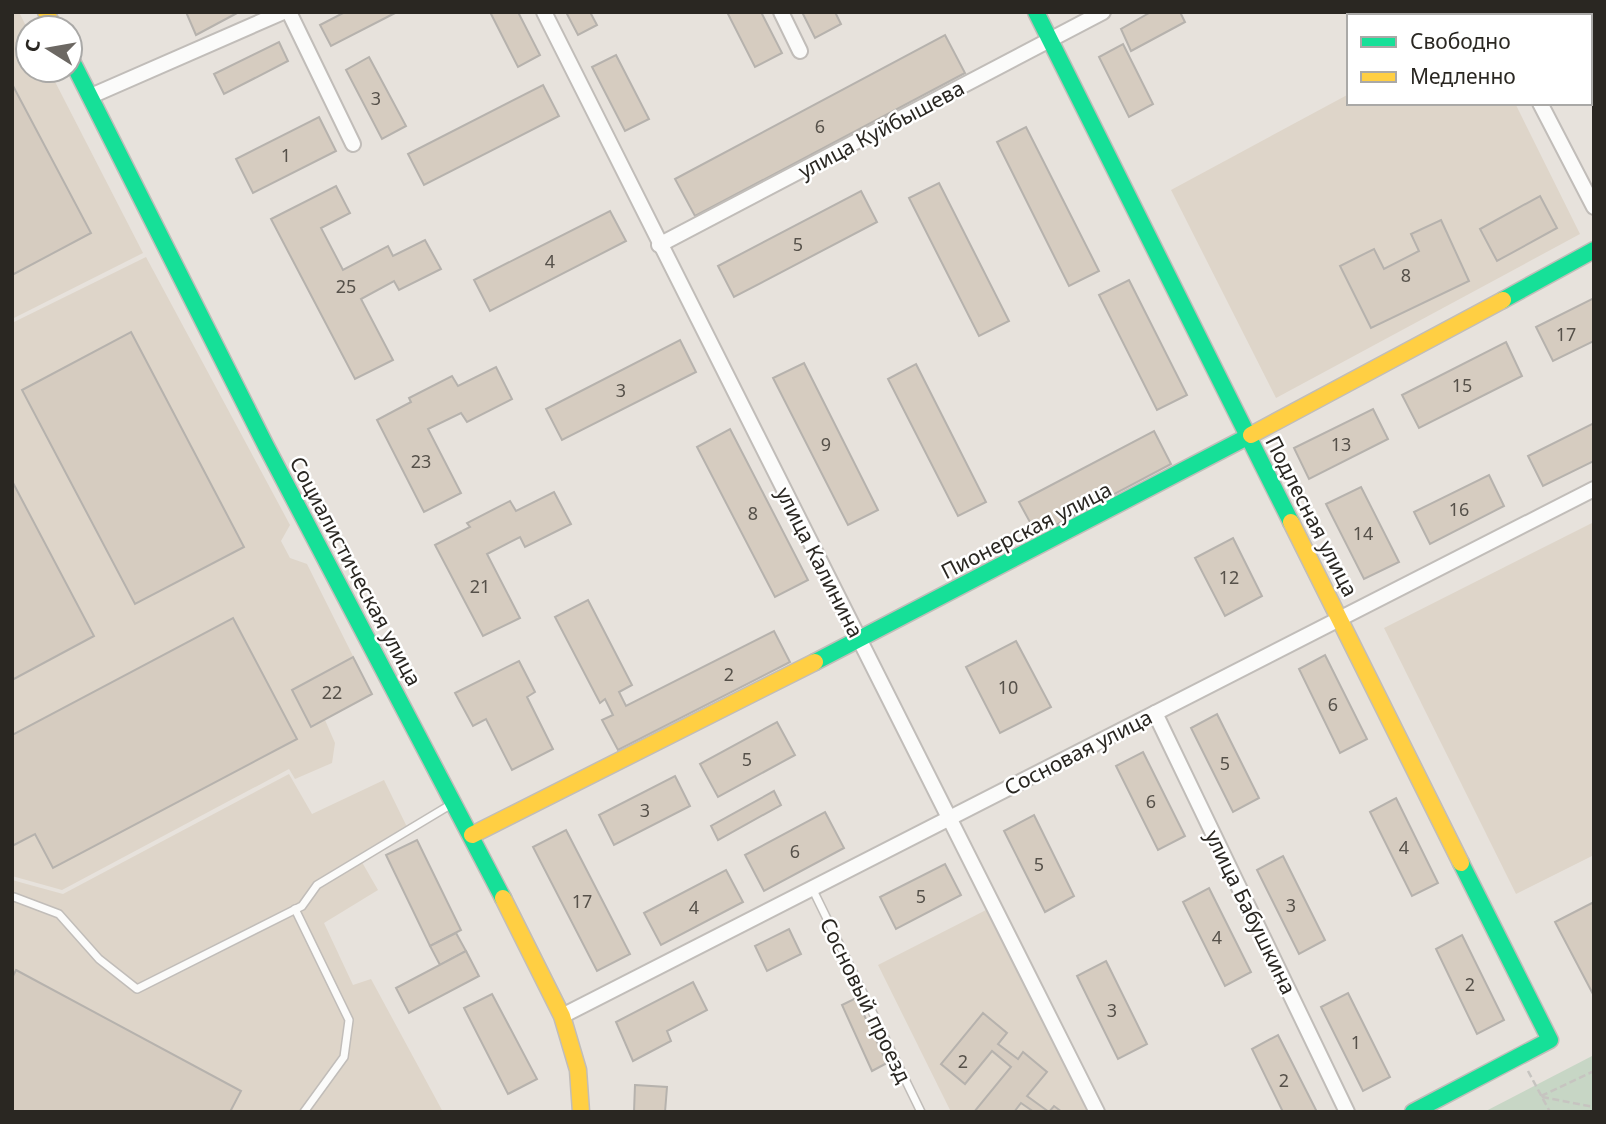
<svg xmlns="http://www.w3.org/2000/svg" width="1606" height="1124" font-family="'Noto Sans',sans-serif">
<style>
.built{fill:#ded5c9}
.green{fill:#c7d6c5}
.building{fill:#d6ccc0;stroke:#b6b2ad;stroke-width:2}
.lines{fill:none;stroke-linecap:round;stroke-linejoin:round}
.lane-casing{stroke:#c1bdb9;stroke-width:10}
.street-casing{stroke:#c1bdb9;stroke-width:18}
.fast-casing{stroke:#c1bdb9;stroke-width:19}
.slow-casing{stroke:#c1bdb9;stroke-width:19}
.path{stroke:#c6c4c0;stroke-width:2.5;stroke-dasharray:7 3.5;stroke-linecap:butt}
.lane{stroke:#fbfbfa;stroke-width:7}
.street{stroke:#fbfbfa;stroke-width:14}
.fast{stroke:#16e098;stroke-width:16}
.slow{stroke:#ffcf43;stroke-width:16}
.labels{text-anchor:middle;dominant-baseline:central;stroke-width:5;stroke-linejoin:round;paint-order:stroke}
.number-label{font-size:18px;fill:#56514a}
.street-label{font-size:21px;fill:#2a2722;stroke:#fff}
</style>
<rect width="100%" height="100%" fill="#e7e2dc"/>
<g class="built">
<polygon points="12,12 19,12 28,30 28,70 49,70 143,253 12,319"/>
<polygon points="1349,94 1349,103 1515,103 1580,234 1276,398 1171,190"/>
<polygon points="146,257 290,525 281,541 290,558 307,564 372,694 325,720 335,743 332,763 295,779 289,769 62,890 12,876 12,323"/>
<polygon points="1594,522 1594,855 1516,894 1384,628"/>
<polygon points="289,774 312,814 384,780 408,829 359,857 378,890 324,923 353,985 371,979 443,1112 12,1112 12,880 63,894"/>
<polygon points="988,909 1089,1112 951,1112 878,965"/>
</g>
<polygon class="green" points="1594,1055 1594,1112 1484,1112"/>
<g class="building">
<polygon points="186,12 239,12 196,35"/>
<polygon points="345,12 397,12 331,46 320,25"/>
<polygon points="490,12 518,12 540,55 518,67"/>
<polygon points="566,12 590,12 597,25 578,35"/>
<polygon points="727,12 761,12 782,53 755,67"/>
<polygon points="802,12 835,12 841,24 815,38"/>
<polygon points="1151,12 1180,12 1185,22 1131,51 1121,29"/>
<polygon points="1561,12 1594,12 1594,22 1590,24 1590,16 1563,16"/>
<polygon points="945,35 965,73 695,216 675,179"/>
<polygon points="279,42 288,61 224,94 214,74"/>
<polygon points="1123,44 1153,104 1129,117 1099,57"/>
<polygon points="616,55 649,119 625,131 592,67"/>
<polygon points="369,57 406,126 382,139 346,70"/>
<polygon points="12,84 91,233 12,275"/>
<polygon points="543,85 559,116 424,185 408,154"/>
<polygon points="319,117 336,151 253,193 236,159"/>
<polygon points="1026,127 1099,271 1069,286 997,142"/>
<polygon points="939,183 1009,321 979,336 909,198"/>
<polygon points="336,186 350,213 321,228 343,270 388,246 393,256 425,240 441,269 399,290 394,281 361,299 393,360 355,379 271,219"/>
<polygon points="861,191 877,222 734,297 718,266"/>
<polygon points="1540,196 1557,228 1497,261 1480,229"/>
<polygon points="610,211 626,241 490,311 474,280"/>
<polygon points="1441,220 1469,281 1371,328 1340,266 1374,249 1384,269 1419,251 1411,234"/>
<polygon points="1129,280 1187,395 1157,410 1099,295"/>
<polygon points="1594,298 1594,341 1553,361 1536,327"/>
<polygon points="131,332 244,547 135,604 22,390"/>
<polygon points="680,340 696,372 562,440 546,409"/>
<polygon points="1506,342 1522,376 1419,428 1402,395"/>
<polygon points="804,363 878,510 848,525 773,378"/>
<polygon points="916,364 986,502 958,516 888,379"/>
<polygon points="496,367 512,399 467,422 461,413 428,429 461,493 424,512 377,420 411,402 409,398 452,376 458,386"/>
<polygon points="1373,409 1388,439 1309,479 1294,448"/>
<polygon points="1594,423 1594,461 1543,486 1528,456"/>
<polygon points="730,429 808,580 775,597 697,447"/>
<polygon points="1154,431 1171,464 1037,535 1019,502"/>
<polygon points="1489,475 1504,506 1430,544 1414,512"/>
<polygon points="12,481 94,636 12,680"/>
<polygon points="1361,487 1399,562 1364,579 1326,504"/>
<polygon points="554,492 571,524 525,547 520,537 487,554 520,618 483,636 435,545 470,527 467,523 510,501 516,511"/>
<polygon points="1233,538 1262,596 1225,616 1195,558"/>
<polygon points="588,600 632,685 619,692 626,706 774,631 790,662 618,750 602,720 613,715 605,699 600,703 555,617"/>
<polygon points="233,618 297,739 53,868 35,834 12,846 12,735"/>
<polygon points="1016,641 1051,707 1000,733 966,667"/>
<polygon points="1325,655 1367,739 1340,753 1299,669"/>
<polygon points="353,657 372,694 311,727 292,690"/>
<polygon points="519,661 535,692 527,697 553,749 512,770 486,719 473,726 455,693"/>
<polygon points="1217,714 1259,798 1233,812 1191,728"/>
<polygon points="777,722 795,755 718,797 700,764"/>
<polygon points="1143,752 1185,836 1158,850 1116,766"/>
<polygon points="675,776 690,806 614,845 599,815"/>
<polygon points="774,791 781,805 718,840 711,826"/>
<polygon points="1396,798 1438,883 1412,896 1370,812"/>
<polygon points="825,812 844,848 764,891 745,855"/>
<polygon points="1034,815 1074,896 1045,912 1004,831"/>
<polygon points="566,830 630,954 597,971 533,847"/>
<polygon points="417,840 461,930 430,946 386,855"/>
<polygon points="1283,856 1325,940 1299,954 1257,870"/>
<polygon points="945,864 961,895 896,929 880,897"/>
<polygon points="726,870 743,902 661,945 644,913"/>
<polygon points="1209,888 1251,972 1225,986 1183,902"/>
<polygon points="1594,902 1594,996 1555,922"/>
<polygon points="789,929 801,954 767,971 755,946"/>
<polygon points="456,933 466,951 440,965 430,946"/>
<polygon points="1462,935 1504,1020 1477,1034 1436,949"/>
<polygon points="466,951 479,976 409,1013 396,988"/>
<polygon points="1106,961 1147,1044 1118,1059 1077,976"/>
<polygon points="16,970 241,1091 230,1112 12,1112 12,978"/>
<polygon points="693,982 707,1010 667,1031 671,1041 633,1061 616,1022"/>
<polygon points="1348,993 1390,1077 1363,1091 1321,1007"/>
<polygon points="492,994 537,1079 508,1094 464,1008"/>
<polygon points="856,998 887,1063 872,1071 842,1005"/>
<polygon points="983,1013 1007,1033 998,1044 1018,1059 1023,1052 1047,1072 1027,1096 1049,1112 1054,1106 1062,1112 1034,1112 1021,1103 1014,1112 974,1112 1011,1067 992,1051 965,1084 941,1064"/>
<polygon points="1278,1035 1317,1112 1283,1112 1252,1049"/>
<polygon points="635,1085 667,1087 665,1112 634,1112"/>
</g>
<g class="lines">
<g class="lane-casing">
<g id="lane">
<polyline points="812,888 921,1112"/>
<polyline points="14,897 59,914 99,959 137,989 302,906 317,885 455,802"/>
<polyline points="295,909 349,1020 344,1057 304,1112"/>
</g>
</g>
<g class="street-casing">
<g id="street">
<polyline points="289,12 353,144"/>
<polyline points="544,12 1097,1112"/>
<polyline points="781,12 800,51"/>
<polyline points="1494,12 1496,16"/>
<polyline points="91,96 283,12"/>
<polyline points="1540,103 1594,207"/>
<polyline points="659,245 1103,12"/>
<polyline points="1155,713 1347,1112"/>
<polyline points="562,1016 1594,489"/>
</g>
</g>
<g class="fast-casing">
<g id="fast">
<polyline points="1036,12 1291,522"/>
<polyline points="70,57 266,446 503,898"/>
<polyline points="1503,300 1594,250"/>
<polyline points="815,662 1251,435"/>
<polyline points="1413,1112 1550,1040 1461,863"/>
</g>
</g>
<g class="slow-casing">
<g id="slow">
<polyline points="46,12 54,28"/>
<polyline points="1251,435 1503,300"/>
<polyline points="1291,522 1461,863"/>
<polyline points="472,835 815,662"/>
<polyline points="503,898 562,1016 578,1070 581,1112"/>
</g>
</g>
<g class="path">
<polyline points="1528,1071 1550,1112"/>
<polyline points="1541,1096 1594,1071"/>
<polyline points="1542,1097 1594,1107"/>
</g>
<use href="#lane" class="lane"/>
<use href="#street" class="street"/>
<use href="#fast" class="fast"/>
<use href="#slow" class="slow"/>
</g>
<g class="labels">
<g class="number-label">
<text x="376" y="98">3</text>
<text x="820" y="126">6</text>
<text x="286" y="155">1</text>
<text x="798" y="244">5</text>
<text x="550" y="261">4</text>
<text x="1406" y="275">8</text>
<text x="346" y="286">25</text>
<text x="1566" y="334">17</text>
<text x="1462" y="385">15</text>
<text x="621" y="390">3</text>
<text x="826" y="444">9</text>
<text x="1341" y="444">13</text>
<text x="421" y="461">23</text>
<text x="1459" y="509">16</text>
<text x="753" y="513">8</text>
<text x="1363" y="533">14</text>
<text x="1229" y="577">12</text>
<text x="480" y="586">21</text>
<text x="729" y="674">2</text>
<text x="1008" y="687">10</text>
<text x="332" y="692">22</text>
<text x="1333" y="704">6</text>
<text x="747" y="759">5</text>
<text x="1225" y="763">5</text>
<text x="1151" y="801">6</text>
<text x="645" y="810">3</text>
<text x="1404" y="847">4</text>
<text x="795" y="851">6</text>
<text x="1039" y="864">5</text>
<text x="921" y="896">5</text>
<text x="582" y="901">17</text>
<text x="1291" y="905">3</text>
<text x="694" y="907">4</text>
<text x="1217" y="937">4</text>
<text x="1470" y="984">2</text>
<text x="1112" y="1010">3</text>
<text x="1356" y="1042">1</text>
<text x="963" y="1061">2</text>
<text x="1284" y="1080">2</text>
</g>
<g class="street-label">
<text transform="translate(881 129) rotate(-28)">улица Куйбышева</text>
<text transform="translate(1312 516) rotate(63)">Подлесная улица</text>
<text transform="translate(1026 530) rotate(-27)">Пионерская улица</text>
<text transform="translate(820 562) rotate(63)">улица Калинина</text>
<text transform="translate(356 571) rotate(62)">Социалистическая улица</text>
<text transform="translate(1078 752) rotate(-27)">Сосновая улица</text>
<text transform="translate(1251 912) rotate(64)">улица Бабушкина</text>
<text transform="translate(866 1000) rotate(64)">Сосновый проезд</text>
</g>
</g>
<rect width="1606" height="1124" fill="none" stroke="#2a2722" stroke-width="28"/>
<rect x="1347" y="14" width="245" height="91" fill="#ffffff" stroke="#aaa9a7" stroke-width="2"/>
<rect x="1361" y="37" width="35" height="10" fill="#16e098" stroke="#aaa9a7" stroke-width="2"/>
<text x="1410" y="49" font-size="21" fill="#2a2722">Свободно</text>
<rect x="1361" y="72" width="35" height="10" fill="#ffcf43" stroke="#aaa9a7" stroke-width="2"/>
<text x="1410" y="84" font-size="21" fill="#2a2722">Медленно</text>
<g transform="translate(49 49) rotate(281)"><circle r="33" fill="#ffffff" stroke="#aaa9a7" stroke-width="2"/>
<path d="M0-5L12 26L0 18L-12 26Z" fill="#6c6863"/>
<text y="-10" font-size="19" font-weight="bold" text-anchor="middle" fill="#2a2722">С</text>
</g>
</svg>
